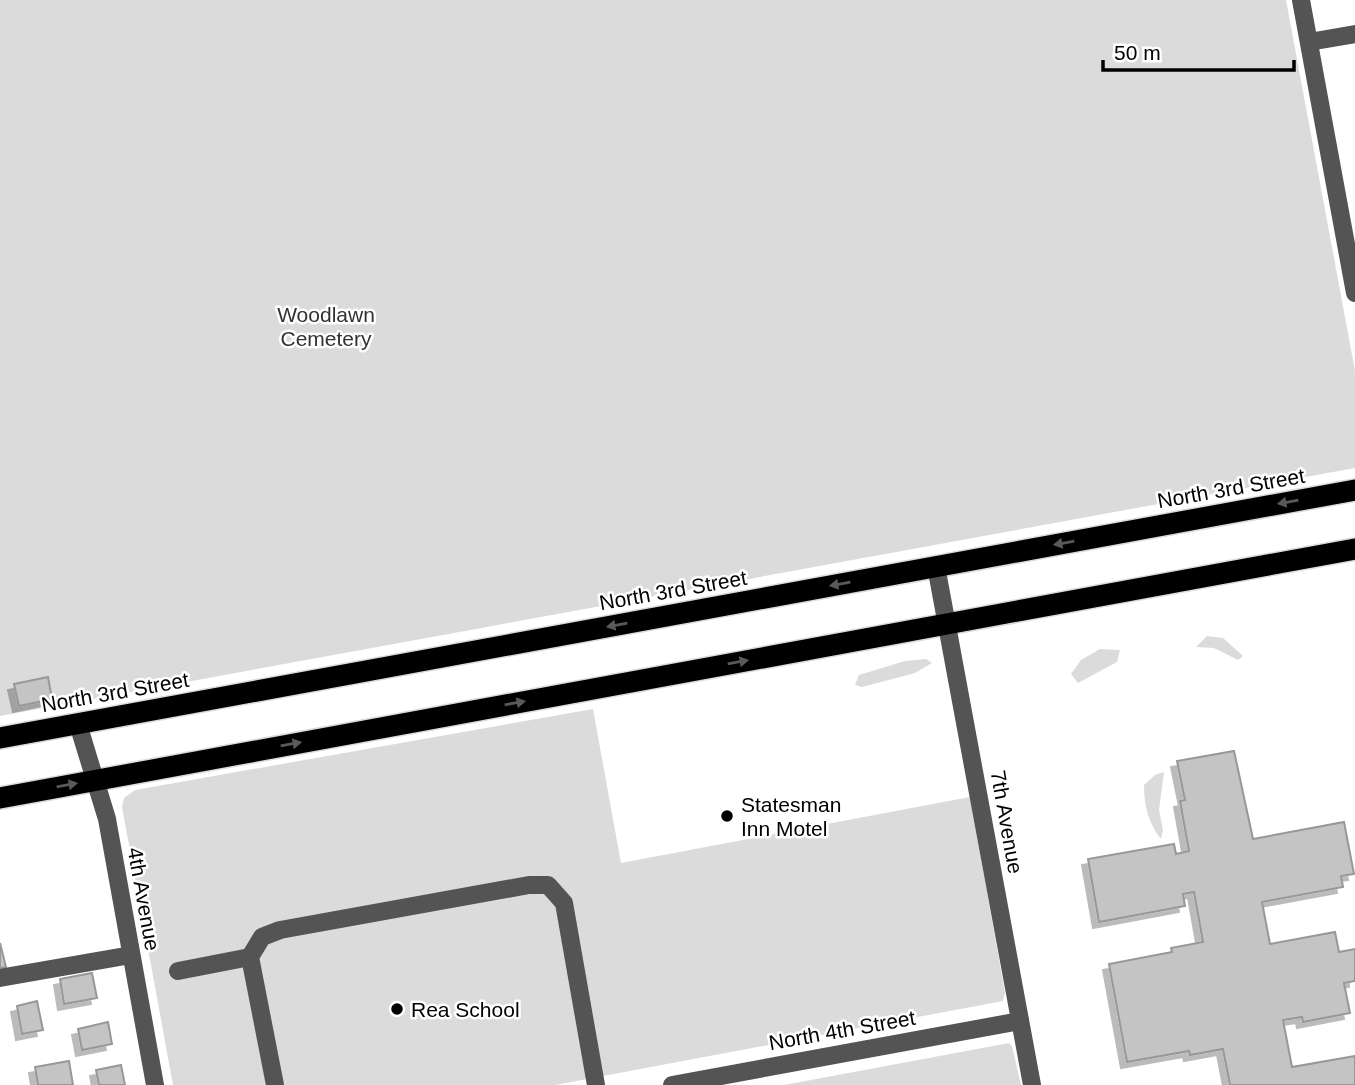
<svg xmlns="http://www.w3.org/2000/svg" width="1355" height="1085" font-family="Arial,sans-serif">
<style>
.green{fill:#dbdbdb}
.building{fill:#c4c4c4;stroke:#989898;stroke-width:2;filter:url(#shadow)}
.lines{fill:none;stroke-linecap:round;stroke-linejoin:round}
.highway-casing{stroke:#dbdbdb;stroke-width:24}
.minor{stroke:#545454;stroke-width:18}
.highway{stroke:#000;stroke-width:21}
.oneway{fill:#595959}
.poi-dot{fill:#000;stroke:#fff;stroke-width:2.5}
.labels{text-anchor:middle;dominant-baseline:central;stroke-width:5;stroke-linejoin:round;paint-order:stroke}
.park-label{font-size:21px;fill:#323232;stroke:#fff}
.street-label{font-size:21px;fill:#000;stroke:#fff}
.poi-label{font-size:21px;fill:#000;stroke:#fff;text-anchor:start}
</style>
<defs>
<filter id="shadow"><feDropShadow dx="-6" dy="6" stdDeviation="0" flood-color="#0004"/></filter>
</defs>
<rect width="100%" height="100%" fill="#fff"/>
<g class="green">
<polygon points="0,0 1286,0 1355,371 1355,468 0,716"/>
<polygon points="1207,636 1223,638 1243,656 1238,660 1214,648 1196,647"/>
<polygon points="1100,649 1120,650 1117,662 1078,683 1071,674 1081,660"/>
<polygon points="926,659 932,663 915,673 862,687 855,685 859,675 905,661"/>
<polygon points="593,709 621,863 970,797 1005,993 1003,1001 555,1085 173,1085 122,807 124,798 135,790"/>
<path d="M1164,772L1159,810L1163,830L1161,839C1148,822 1144,806 1144,785L1155,775Z"/>
<polygon points="1009,1043 1012,1046 1021,1085 784,1085"/>
</g>
<g class="building">
<polygon points="48,677 52,699 19,706 14,684"/>
<polygon points="1234,751 1253,839 1344,822 1354,874 1341,876 1343,887 1262,902 1270,944 1335,932 1339,952 1355,949 1355,981 1344,983 1350,1013 1303,1022 1302,1017 1283,1020 1292,1067 1355,1056 1355,1085 1230,1085 1223,1049 1190,1055 1189,1051 1127,1062 1109,964 1172,952 1171,948 1203,942 1194,892 1183,894 1185,906 1099,922 1088,859 1174,844 1176,854 1189,851 1180,801 1185,800 1177,761"/>
<polygon points="0,943 6,967 0,968"/>
<polygon points="92,973 97,998 64,1004 60,979"/>
<polygon points="37,1001 43,1030 22,1034 17,1006"/>
<polygon points="108,1022 112,1044 82,1050 78,1029"/>
<polygon points="69,1061 73,1085 38,1085 35,1067"/>
<polygon points="121,1065 125,1085 99,1085 96,1070"/>
</g>
<g class="lines">
<g class="highway-casing">
<g id="highway">
<polyline points="0,738 1355,490"/>
<polyline points="0,798 1355,549"/>
</g>
</g>
<g class="minor">
<polyline points="1301,0 1355,293"/>
<polyline points="1309,42 1355,34"/>
<polyline points="936,566 1032,1085"/>
<polyline points="78,724 107,819 155,1085"/>
<polyline points="178,971 250,957"/>
<polyline points="0,978 131,955"/>
<polyline points="275,1085 250,957 262,937 280,930 529,885 548,885 564,903 596,1085"/>
<polyline points="672,1085 1020,1021"/>
</g>
<use href="#highway" class="highway"/>
</g>
<defs><path id="oneway-solid" d="M-6-.8H1V-3.2L6.5 0L1 3.2V.8H-6Z" transform="scale(1.75)"/></defs>
<g class="oneway">
<use href="#oneway-solid" transform="translate(1288 502) rotate(170)"/>
<use href="#oneway-solid" transform="translate(1064 543) rotate(170)"/>
<use href="#oneway-solid" transform="translate(840 584) rotate(170)"/>
<use href="#oneway-solid" transform="translate(617 625) rotate(170)"/>
<use href="#oneway-solid" transform="translate(738 662) rotate(-10)"/>
<use href="#oneway-solid" transform="translate(515 703) rotate(-10)"/>
<use href="#oneway-solid" transform="translate(291 744) rotate(-10)"/>
<use href="#oneway-solid" transform="translate(67 785) rotate(-10)"/>
</g>
<g class="poi-dot">
<circle cx="727" cy="816" r="7"/>
<circle cx="397" cy="1009" r="7"/>
</g>
<g class="labels">
<g class="park-label">
<text x="326" y="314">Woodlawn<tspan x="326" dy="24">Cemetery</tspan></text>
</g>
<g class="street-label">
<text transform="translate(1231 488) rotate(-10)">North 3rd Street</text>
<text transform="translate(673 590) rotate(-10)">North 3rd Street</text>
<text transform="translate(115 692) rotate(-10)">North 3rd Street</text>
<text transform="translate(1007 822) rotate(80)">7th Avenue</text>
<text transform="translate(144 899) rotate(80)">4th Avenue</text>
<text transform="translate(842 1030) rotate(-10)">North 4th Street</text>
</g>
<g class="poi-label">
<text x="741" y="804">Statesman<tspan x="741" dy="24">Inn Motel</tspan></text>
<text x="411" y="1009">Rea School</text>
</g>
</g>
<path d="M1103 60v10h191v-10" fill="none" stroke="#000000" stroke-width="3.5"/>
<text x="1114" y="60" font-size="21" fill="#000000" stroke="#ffffff" stroke-width="5" paint-order="stroke">50 m</text>
</svg>
